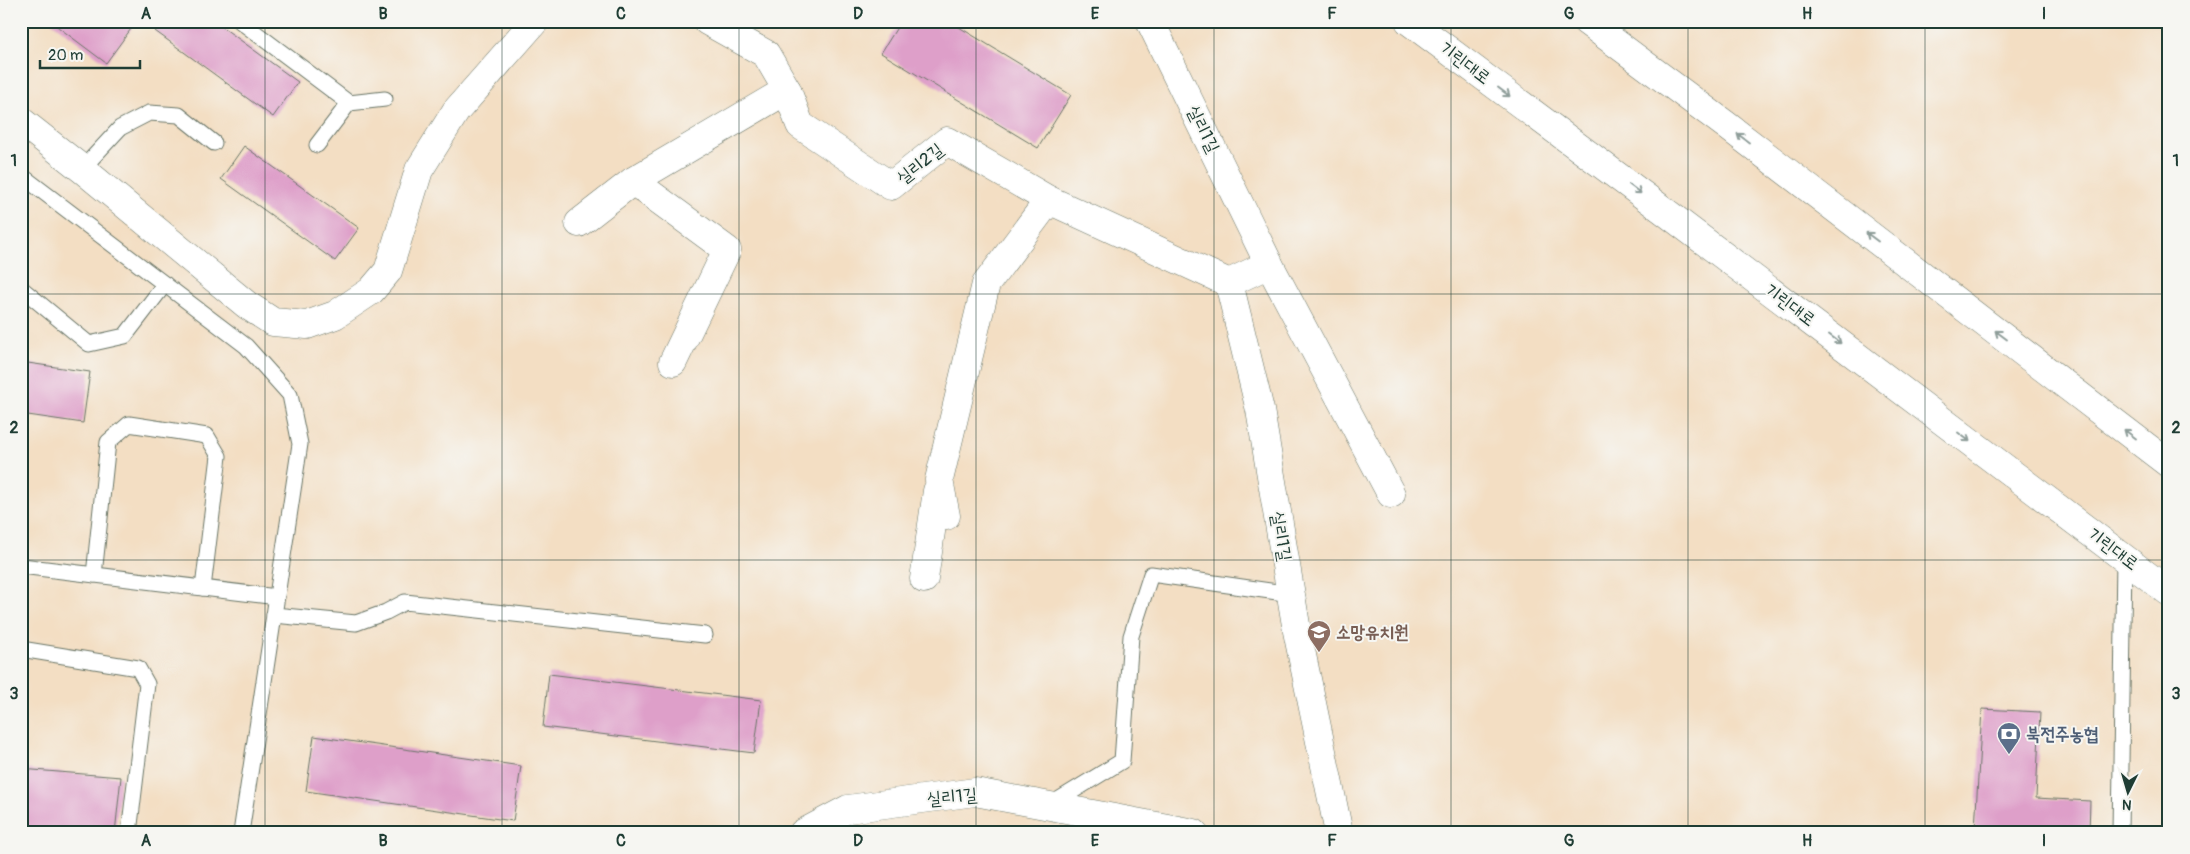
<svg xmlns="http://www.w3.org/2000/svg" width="2190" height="854" font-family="Pangolin,'Poor Story',sans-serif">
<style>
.building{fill:#de9fc9}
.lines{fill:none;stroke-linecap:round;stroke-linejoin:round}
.lane-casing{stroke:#697566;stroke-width:17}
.street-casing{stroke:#697566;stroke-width:29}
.secondary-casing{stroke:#697566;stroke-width:29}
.lane{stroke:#fff;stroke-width:15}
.street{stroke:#fff;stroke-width:28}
.secondary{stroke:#fff;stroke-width:28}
.oneway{stroke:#8f9e9a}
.grid{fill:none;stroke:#1f3d34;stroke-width:1;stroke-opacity:0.55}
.labels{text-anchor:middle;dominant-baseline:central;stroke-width:4;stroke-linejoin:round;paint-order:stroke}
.street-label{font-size:18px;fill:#1f3d34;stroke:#f6f6f2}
.education-label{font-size:18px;font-weight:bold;fill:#785e54;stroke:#f6f6f2;text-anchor:start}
.service-label{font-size:18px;font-weight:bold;fill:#4e5e75;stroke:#f6f6f2;text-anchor:start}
.neatline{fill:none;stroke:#1f3d34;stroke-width:2}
.grid-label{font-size:16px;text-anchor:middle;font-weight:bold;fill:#1f3d34}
</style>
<rect width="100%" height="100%" fill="#f6f6f2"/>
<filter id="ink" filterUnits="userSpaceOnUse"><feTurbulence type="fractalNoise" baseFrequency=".02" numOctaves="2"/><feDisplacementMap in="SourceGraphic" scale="10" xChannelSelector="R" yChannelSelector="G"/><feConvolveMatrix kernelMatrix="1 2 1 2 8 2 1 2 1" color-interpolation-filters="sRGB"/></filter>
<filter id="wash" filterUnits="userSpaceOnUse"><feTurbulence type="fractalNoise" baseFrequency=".0096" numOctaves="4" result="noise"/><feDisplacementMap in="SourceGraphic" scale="20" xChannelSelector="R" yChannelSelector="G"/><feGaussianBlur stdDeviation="1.12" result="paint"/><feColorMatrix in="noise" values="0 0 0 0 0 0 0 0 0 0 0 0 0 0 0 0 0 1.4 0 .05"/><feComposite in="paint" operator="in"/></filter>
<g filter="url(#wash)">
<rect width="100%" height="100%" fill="#f3dec3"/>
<g id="blocks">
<g class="building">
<polygon points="50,21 134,21 136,22 106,63"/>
<polygon points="163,21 214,21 298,82 273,117 155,31"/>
<polygon points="901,21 949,21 1071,95 1038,148 881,53"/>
<polygon points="244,146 359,228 335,261 221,179"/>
<polygon points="21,362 90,372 83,423 21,414"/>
<polygon points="549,674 761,700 754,753 543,727"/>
<polygon points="1982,709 2040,712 2036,798 2090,801 2089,833 2045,833 1975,829"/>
<polygon points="314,736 521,766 513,821 306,791"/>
<polygon points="21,769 121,777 115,833 21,833"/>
</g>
</g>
</g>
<g filter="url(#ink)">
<use href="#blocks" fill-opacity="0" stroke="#697566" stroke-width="1"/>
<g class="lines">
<g class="lane-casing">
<g id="lane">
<polyline points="240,21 349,103 317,145"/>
<polyline points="349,103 385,99"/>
<polyline points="82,169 120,128 149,113 179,115 214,143"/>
<polyline points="21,175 246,346 290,395 300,444 241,833"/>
<polyline points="21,288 89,344 125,336 165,284"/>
<polyline points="21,566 277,597"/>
<polyline points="94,575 108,442 129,424 207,436 219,456 203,588"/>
<polyline points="274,615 356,623 386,612 405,602 705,635"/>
<polyline points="21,649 138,668 147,684 129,833"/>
<polyline points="1050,805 1122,761 1131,636 1151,574 1291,594"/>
<polyline points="2120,833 2124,558"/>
</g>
</g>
<g class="street-casing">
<g id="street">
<polyline points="707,21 766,54 787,90 800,125 891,186 947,141 1049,200 1229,283"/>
<polyline points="1150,21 1269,264 1391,494"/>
<polyline points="21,121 82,169 247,305 273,322 307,325 335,315 371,291 388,271 419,170 456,111 535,21"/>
<polyline points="633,181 727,250 673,362"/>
<polyline points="579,223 633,181 787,90"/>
<polyline points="1229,283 1260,410 1297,631 1339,833"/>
<polyline points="1229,283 1269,264"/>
<polyline points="946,516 939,480 986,284 1049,200"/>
<polyline points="924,579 937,491"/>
<polyline points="803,833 848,809 975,792 1194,833"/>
</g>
</g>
<g class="secondary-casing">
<g id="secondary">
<polyline points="1409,21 1663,210 2169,592"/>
<polyline points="1586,21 1726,125 2169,464"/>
</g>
</g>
<use href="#lane" class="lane"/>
<use href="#street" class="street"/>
<use href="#secondary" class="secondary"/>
</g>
<defs><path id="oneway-shaft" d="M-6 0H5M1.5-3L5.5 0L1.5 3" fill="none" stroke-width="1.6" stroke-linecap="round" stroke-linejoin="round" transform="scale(1.25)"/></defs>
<g class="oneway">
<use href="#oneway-shaft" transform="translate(1504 92) rotate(37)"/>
<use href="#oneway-shaft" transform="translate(1743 138) rotate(-143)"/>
<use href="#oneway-shaft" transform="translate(1635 189) rotate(37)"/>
<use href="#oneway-shaft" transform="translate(1872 237) rotate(-143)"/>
<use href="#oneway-shaft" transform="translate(2001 335) rotate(-143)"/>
<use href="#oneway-shaft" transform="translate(1835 339) rotate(37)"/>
<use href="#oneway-shaft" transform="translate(2130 434) rotate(-143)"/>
<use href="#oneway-shaft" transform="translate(1964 437) rotate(37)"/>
</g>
</g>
<path class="grid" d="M265,21V833M502,21V833M739,21V833M976,21V833M1214,21V833M1451,21V833M1688,21V833M1925,21V833M21,294H2169M21,560H2169"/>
<defs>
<g id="school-pin" transform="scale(1.25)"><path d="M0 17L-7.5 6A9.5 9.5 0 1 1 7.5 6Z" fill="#8d6e63" stroke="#f6f6f2"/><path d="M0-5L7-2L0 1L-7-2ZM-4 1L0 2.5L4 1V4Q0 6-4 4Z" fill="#fff"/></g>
<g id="bank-pin" transform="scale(1.25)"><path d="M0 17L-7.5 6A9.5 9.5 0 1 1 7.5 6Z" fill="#5c6f8a" stroke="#f6f6f2"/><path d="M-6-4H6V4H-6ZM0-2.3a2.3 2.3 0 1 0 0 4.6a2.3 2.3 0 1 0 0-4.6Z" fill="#fff"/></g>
</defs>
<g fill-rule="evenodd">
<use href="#school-pin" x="1319" y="632"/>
<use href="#bank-pin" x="2009" y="734"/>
</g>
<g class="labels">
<g class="street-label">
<text transform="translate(1465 63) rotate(37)">기린대로</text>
<text transform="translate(1203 129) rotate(64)">실리1길</text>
<text transform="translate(920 164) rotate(-38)">실리2길</text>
<text transform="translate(1790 305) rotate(37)">기린대로</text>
<text transform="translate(1281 536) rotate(81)">실리1길</text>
<text transform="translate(2113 549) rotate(37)">기린대로</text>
<text transform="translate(952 797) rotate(-5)">실리1길</text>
</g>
<g class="education-label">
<text x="1336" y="632">소망유치원</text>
</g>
<g class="service-label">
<text x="2026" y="734">북전주농협</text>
</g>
</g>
<rect width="2190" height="854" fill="none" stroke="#f6f6f2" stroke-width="55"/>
<g transform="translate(2128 792) rotate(185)" stroke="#f6f6f2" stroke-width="4" paint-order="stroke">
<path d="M0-4L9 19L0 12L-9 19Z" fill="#1f3d34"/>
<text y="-8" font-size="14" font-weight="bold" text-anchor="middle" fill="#1f3d34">N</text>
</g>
<path d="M40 60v8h100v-8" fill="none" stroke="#1f3d34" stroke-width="2.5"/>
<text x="48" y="60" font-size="15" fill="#1f3d34" stroke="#f6f6f2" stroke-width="4" paint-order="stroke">20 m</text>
<rect x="28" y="28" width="2134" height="798" class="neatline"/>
<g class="grid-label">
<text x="146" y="19">A</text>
<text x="383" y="19">B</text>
<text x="621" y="19">C</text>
<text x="858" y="19">D</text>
<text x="1095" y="19">E</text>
<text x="1332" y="19">F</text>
<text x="1569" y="19">G</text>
<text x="1807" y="19">H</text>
<text x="2044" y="19">I</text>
<text x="14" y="166">1</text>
<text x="2176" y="166">1</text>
<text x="14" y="433">2</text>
<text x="2176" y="433">2</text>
<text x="14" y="699">3</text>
<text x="2176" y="699">3</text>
<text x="146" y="846">A</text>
<text x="383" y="846">B</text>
<text x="621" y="846">C</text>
<text x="858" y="846">D</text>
<text x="1095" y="846">E</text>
<text x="1332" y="846">F</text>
<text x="1569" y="846">G</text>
<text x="1807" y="846">H</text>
<text x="2044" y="846">I</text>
</g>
</svg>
